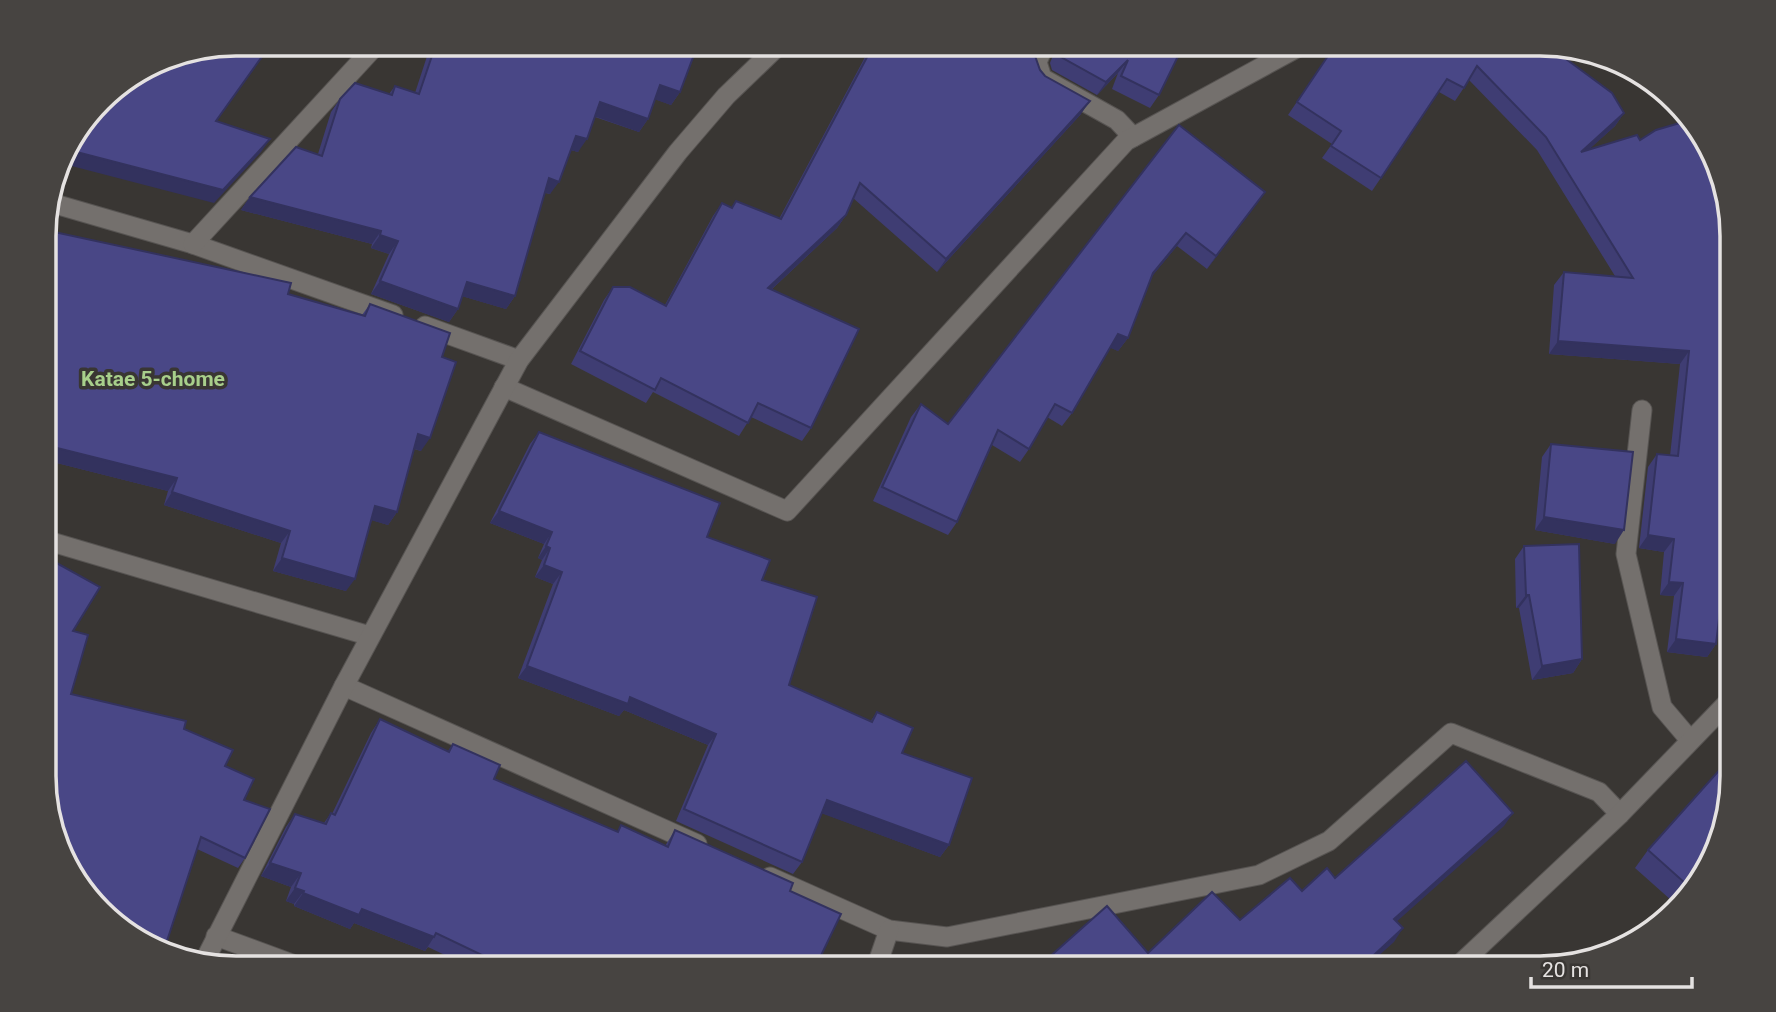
<svg xmlns="http://www.w3.org/2000/svg" width="1776" height="1012" font-family="Roboto,sans-serif">
<style>
.lines{fill:none;stroke-linecap:round;stroke-linejoin:round}
.minor-casing{stroke:#575452;stroke-width:21}
.minor{stroke:#74706d;stroke-width:19}
.wall{fill:#3f3d73}
.shaded-wall{fill:#33325e}
.building{fill:#494786;stroke:#33325e;stroke-width:2}
.labels{text-anchor:middle;dominant-baseline:central;stroke-width:7;stroke-linejoin:round;paint-order:stroke}
.neighbourhood-label{font-size:21px;font-weight:bold;fill:#a8cf8b;stroke:#393633}
.rim{fill:none;stroke:#e5e2e1;stroke-width:3.5}
</style>
<rect width="100%" height="100%" fill="#393633"/>
<g class="lines">
<g class="minor-casing">
<g id="minor">
<polyline points="1045,44 1037,62 1042,78 1117,120 1133,137"/>
<polyline points="48,202 193,244 393,315"/>
<polyline points="193,244 377,44"/>
<polyline points="425,326 519,360"/>
<polyline points="504,387 787,511 1126,141 1304,44"/>
<polyline points="1642,410 1626,554 1662,707 1690,740"/>
<polyline points="45,540 370,636"/>
<polyline points="344,686 697,844"/>
<polyline points="770,877 889,930 947,937 1259,875 1329,841 1451,733 1599,792 1620,814"/>
<polyline points="216,936 303,968"/>
<polyline points="205,960 344,686 519,360 678,152 726,96 780,44"/>
<polyline points="876,968 889,930"/>
<polyline points="1456,968 1620,814 1732,698"/>
</g>
</g>
<use href="#minor" class="minor"/>
</g>
<g class="wall">
<polygon points="431,44 671,44 680,92 671,105 655,99 648,119 639,132 595,117 578,152 571,150 550,194 545,193 515,296 506,309 462,296 458,309 449,322 371,294 389,254 371,248 372,244 241,210 250,197 318,154 331,112 340,99 389,94 395,86 415,93"/>
<polygon points="872,44 1035,44 1034,53 1040,70 1081,114 937,272 853,198 846,215 837,228 771,290 811,428 802,441 751,417 739,436 653,392 646,403 571,364 604,300 613,287 665,305 713,216 722,203 731,208 736,201 779,219"/>
<polygon points="1056,44 1184,44 1159,95 1150,108 1112,89 1118,73 1097,95 1052,70 1050,63 1056,48"/>
<polygon points="1336,44 1540,44 1624,113 1615,126 1589,149 1640,140 1732,223 1732,618 1720,617 1716,644 1707,657 1667,652 1674,596 1660,595 1664,552 1639,548 1648,467 1657,454 1670,456 1680,364 1549,354 1554,285 1564,272 1615,276 1537,150 1469,80 1455,101 1439,92 1372,191 1322,158 1332,144 1288,115"/>
<polygon points="1179,125 1265,192 1207,269 1177,246 1151,277 1128,338 1118,351 1110,347 1072,413 1062,426 1047,417 1029,449 1020,462 992,445 957,522 948,535 873,501 911,417 921,404 948,424"/>
<polygon points="45,230 362,315 370,304 442,357 421,451 414,449 397,512 388,525 372,520 346,591 273,571 281,543 164,505 168,491 45,460"/>
<polygon points="539,432 707,537 762,580 789,685 870,722 877,712 902,753 949,845 940,857 822,813 802,862 793,874 676,821 708,745 624,710 619,716 518,678 553,584 535,577 542,560 538,558 544,544 490,523 530,444"/>
<polygon points="1551,444 1615,544 1535,530 1542,457"/>
<polygon points="1524,546 1582,659 1573,673 1532,680 1519,608 1516,608 1515,559"/>
<polygon points="53,561 73,631 71,694 184,729 225,766 244,800 245,858 238,868 197,849 45,801 45,571"/>
<polygon points="380,719 448,751 453,744 494,779 617,832 621,825 665,846 675,830 790,891 815,968 472,968 428,947 425,951 354,923 350,929 294,906 294,904 286,901 291,887 261,876 286,827 295,814 324,823 331,813 332,814 371,733"/>
<polygon points="1648,850 1707,872 1660,921 1658,919 1671,900 1635,868"/>
</g>
<g class="shaded-wall">
<polygon points="1128,60 1118,73 1097,95 1106,82"/>
<polygon points="660,85 680,92 671,105 651,98"/>
<polygon points="1090,101 1081,114 937,272 946,259"/>
<polygon points="600,102 648,119 639,132 591,115"/>
<polygon points="1624,113 1615,126 1572,165 1581,152"/>
<polygon points="576,136 587,139 578,152 567,149"/>
<polygon points="270,139 261,152 214,203 60,163 65,149"/>
<polygon points="549,178 559,182 550,194 540,191"/>
<polygon points="1265,192 1256,205 1207,269 1216,256"/>
<polygon points="250,197 381,231 372,244 241,210"/>
<polygon points="846,215 837,228 759,301 768,288"/>
<polygon points="1186,233 1177,246 1144,286 1153,273"/>
<polygon points="380,235 398,241 389,254 371,248"/>
<polygon points="380,281 458,309 449,322 371,294"/>
<polygon points="467,282 515,296 506,309 458,295"/>
<polygon points="1118,334 1128,338 1118,351 1108,347"/>
<polygon points="1558,341 1689,351 1680,364 1549,354"/>
<polygon points="418,434 430,438 421,451 409,447"/>
<polygon points="45,445 177,478 168,491 45,460"/>
<polygon points="172,492 290,531 281,543 164,505"/>
<polygon points="375,506 397,512 388,525 367,519"/>
<polygon points="499,511 552,532 544,544 490,523"/>
<polygon points="1544,517 1624,530 1615,544 1535,530"/>
<polygon points="1648,535 1674,539 1664,552 1639,548"/>
<polygon points="546,546 550,548 542,560 538,558"/>
<polygon points="282,558 355,579 346,591 273,571"/>
<polygon points="544,565 562,572 553,584 535,577"/>
<polygon points="1669,582 1683,583 1674,596 1660,595"/>
<polygon points="1526,595 1529,595 1519,608 1516,608"/>
<polygon points="1721,603 1732,604 1732,618 1712,616"/>
<polygon points="1676,639 1716,644 1707,657 1667,652"/>
<polygon points="1582,659 1573,673 1532,680 1542,666"/>
<polygon points="527,666 630,697 716,734 708,745 624,710 619,716 518,678"/>
<polygon points="827,800 949,845 940,857 818,812"/>
<polygon points="1513,813 1504,826 1385,932 1394,919"/>
<polygon points="270,863 301,873 291,887 261,876"/>
<polygon points="295,888 304,891 294,904 286,901"/>
<polygon points="303,893 362,909 434,937 425,951 354,923 350,929 294,906"/>
<polygon points="1403,928 1394,942 1365,968 1360,968"/>
</g>
<g class="building">
<polygon points="236,44 271,44 216,121 270,139 223,190 65,149 109,92 163,58"/>
<polygon points="436,44 671,44 695,52 680,92 660,85 648,119 600,102 587,139 576,136 559,182 549,178 515,296 467,282 458,309 380,281 398,241 380,235 381,231 250,197 296,147 322,156 340,99 355,83 392,95 395,86 419,94"/>
<polygon points="874,44 1035,44 1034,53 1040,70 1045,76 1090,101 946,259 860,183 846,215 768,288 859,329 811,428 758,403 748,423 661,378 655,390 580,351 613,287 630,287 666,306 722,203 732,208 736,201 781,219"/>
<polygon points="1062,44 1184,44 1159,95 1121,76 1128,60 1106,82 1061,57 1059,50"/>
<polygon points="1336,44 1540,44 1547,45 1612,93 1624,113 1581,152 1637,135 1640,140 1656,130 1690,120 1700,130 1732,223 1732,604 1721,603 1716,644 1676,639 1683,583 1669,582 1674,539 1648,535 1657,454 1678,456 1689,351 1558,341 1564,272 1633,278 1546,137 1477,66 1464,88 1447,79 1381,178 1331,146 1341,131 1297,102"/>
<polygon points="1179,125 1265,192 1216,256 1186,233 1153,273 1128,338 1118,334 1072,413 1055,404 1029,449 998,430 957,522 882,487 921,404 948,424"/>
<polygon points="45,230 291,283 288,294 365,316 370,304 450,333 442,357 456,362 430,438 418,434 397,512 375,506 355,579 282,558 290,531 172,492 177,478 45,445"/>
<polygon points="539,432 720,503 707,537 770,560 762,580 817,597 789,685 872,722 877,712 913,728 902,753 972,778 949,845 827,800 802,862 684,809 716,734 630,697 628,704 527,666 562,572 544,565 550,548 546,546 552,532 499,511"/>
<polygon points="1551,444 1633,452 1624,530 1544,517"/>
<polygon points="1579,544 1582,659 1542,666 1529,595 1526,595 1524,546"/>
<polygon points="53,561 100,587 73,631 88,635 71,694 186,721 184,729 233,750 225,766 254,779 244,800 270,809 245,858 201,837 166,944 164,949 140,943 76,882 45,801 45,574"/>
<polygon points="380,719 449,752 453,744 500,765 494,779 618,832 621,825 668,847 675,830 793,883 790,891 841,914 815,968 509,968 436,933 434,937 362,909 359,915 303,893 304,891 295,888 301,873 270,863 295,814 326,824 331,813 335,815"/>
<polygon points="1732,756 1732,788 1707,872 1675,905 1670,901 1685,883 1648,850"/>
<polygon points="1466,761 1513,813 1394,919 1403,928 1360,968 1037,968 1107,906 1148,953 1212,892 1240,920 1290,878 1302,891 1327,868 1335,878"/>
<polygon points="995,958 1004,968 984,968"/>
</g>
<g class="labels">
<g class="neighbourhood-label">
<text x="153" y="379">Katae 5-chome</text>
</g>
</g>
<path d="M0 0H1776V1012H0ZM236 56H1540A180 180 0 0 1 1720 236V776A180 180 0 0 1 1540 956H236A180 180 0 0 1 56 776V236A180 180 0 0 1 236 56Z" fill="#474441" fill-rule="evenodd"/>
<path class="rim" d="M236 56H1540A180 180 0 0 1 1720 236V776A180 180 0 0 1 1540 956H236A180 180 0 0 1 56 776V236A180 180 0 0 1 236 56Z"/>
<path d="M1531 977v10h161v-10" fill="none" stroke="#e5e2e1" stroke-width="3.5"/>
<text x="1542" y="977" font-size="21" fill="#e5e2e1" stroke="#393633" stroke-width="5" paint-order="stroke">20 m</text>
</svg>
